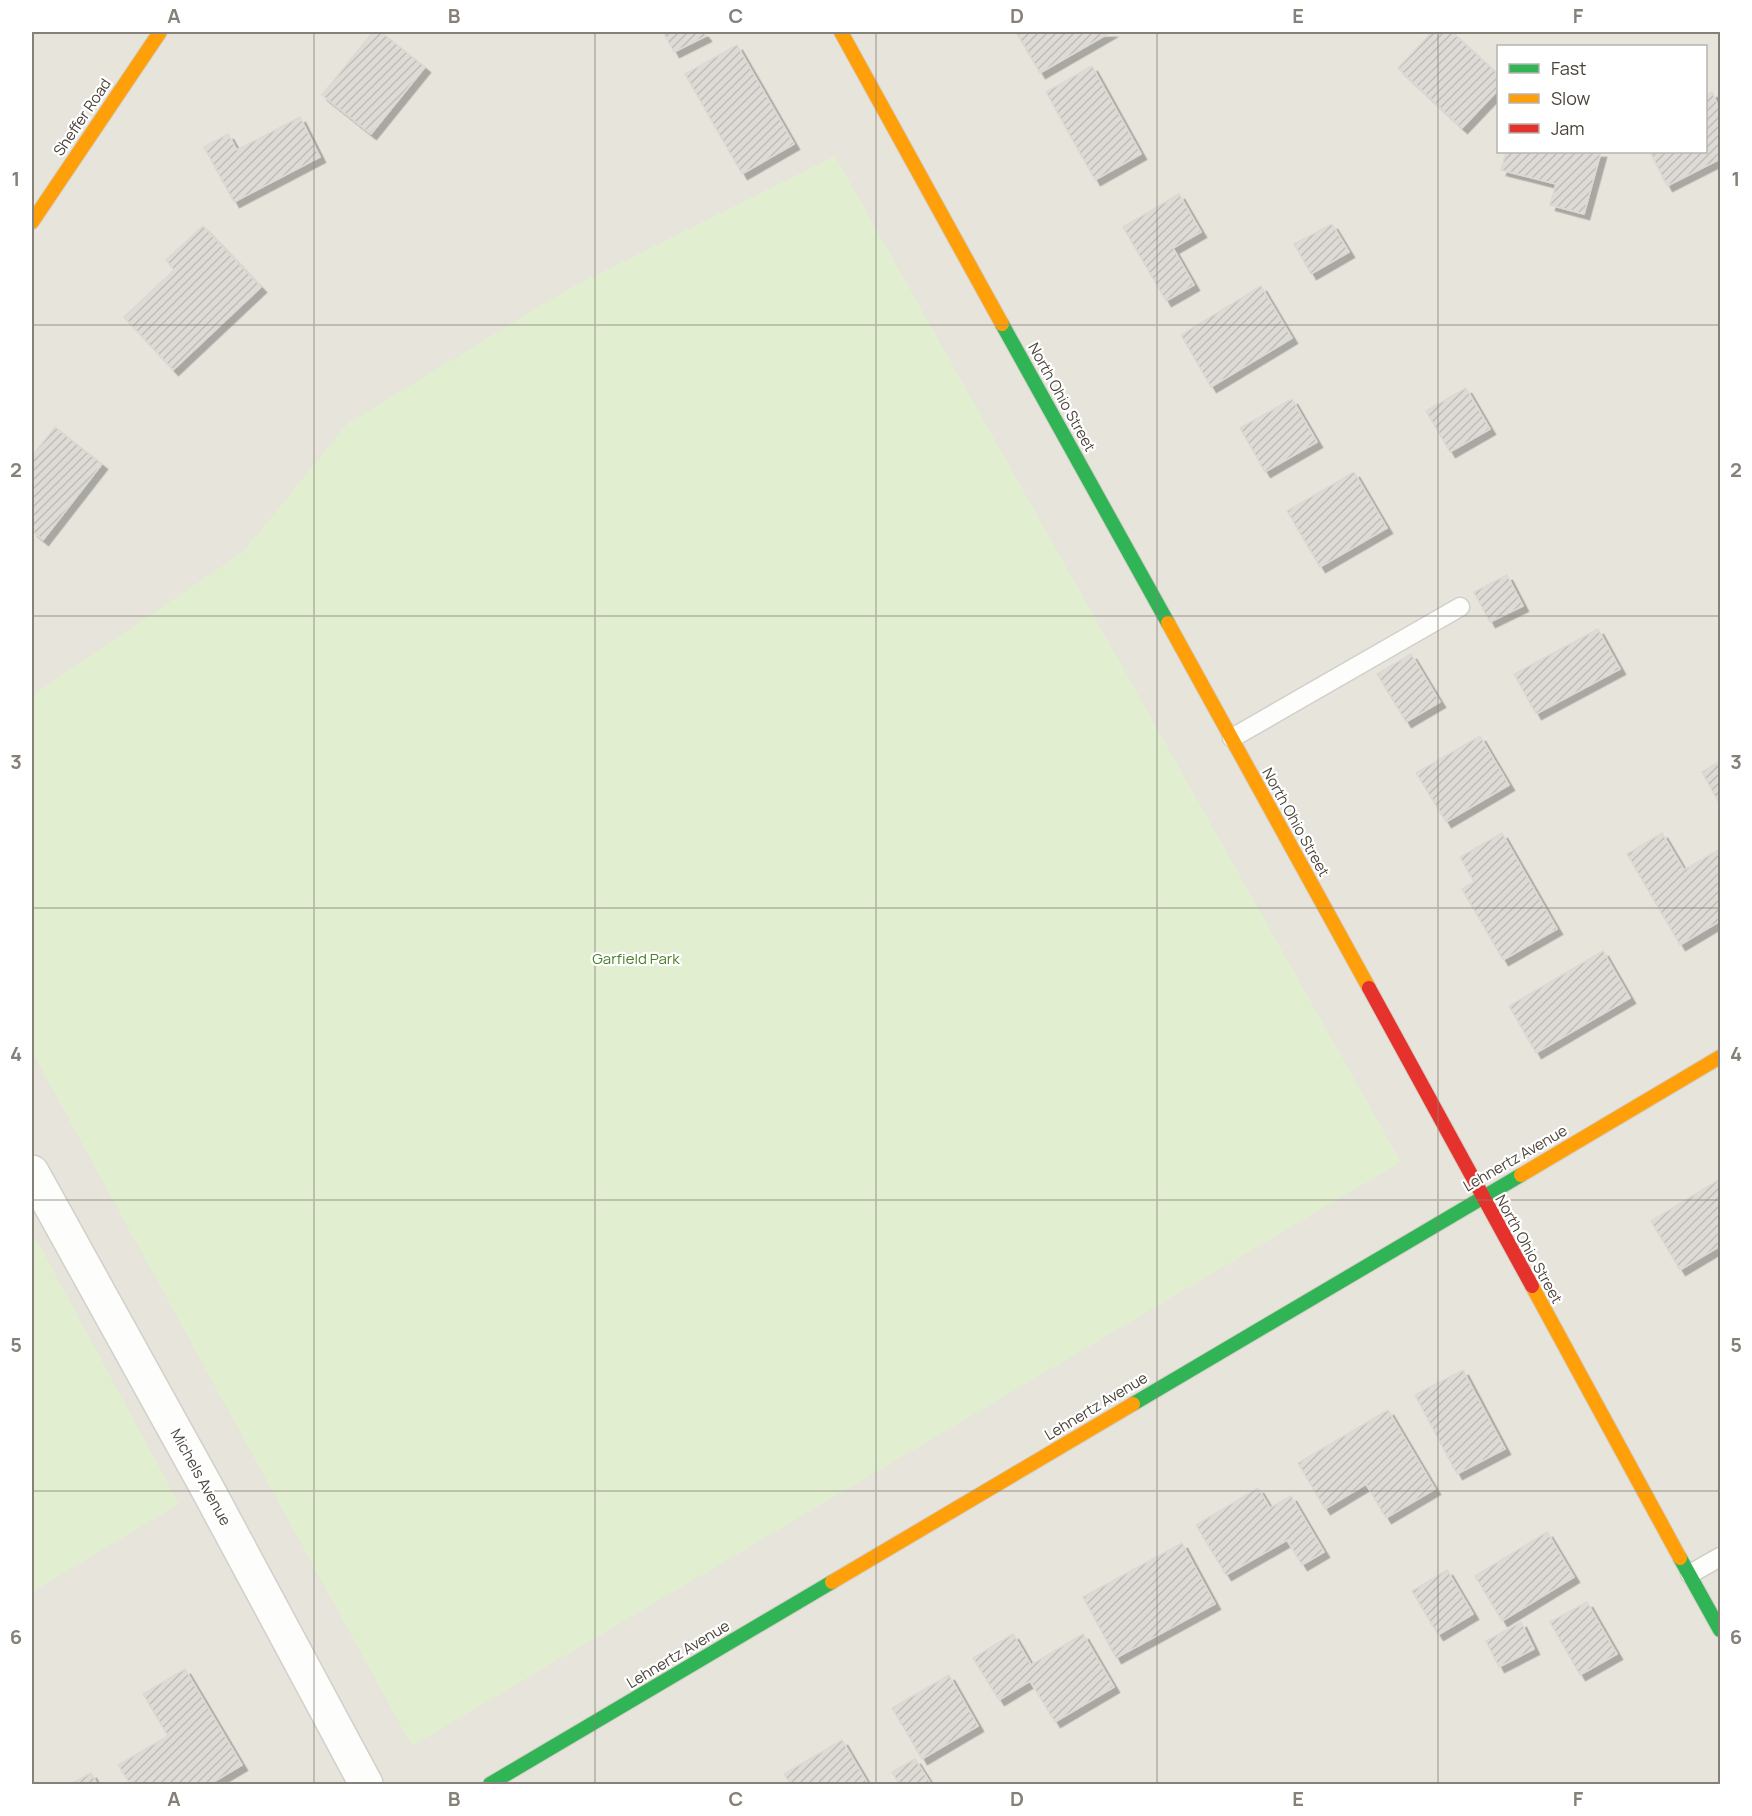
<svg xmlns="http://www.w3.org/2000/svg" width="1752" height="1816" font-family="Manrope,sans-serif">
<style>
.residential{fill:#e7e4dc;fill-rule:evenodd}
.park{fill:#e1eecf}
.building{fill:url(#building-hatch);stroke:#dcd9d4;stroke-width:1.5;filter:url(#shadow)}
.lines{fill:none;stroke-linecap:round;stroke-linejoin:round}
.lane-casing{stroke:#d2d0cb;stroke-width:21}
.street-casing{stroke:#d2d0cb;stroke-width:36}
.fast-casing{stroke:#d3cfc5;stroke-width:16}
.slow-casing{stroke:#d3cfc5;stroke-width:16}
.jam-casing{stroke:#d3cfc5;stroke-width:16}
.lane{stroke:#fdfdfc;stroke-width:18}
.street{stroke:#fdfdfc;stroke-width:33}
.fast{stroke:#30b455;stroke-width:14}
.slow{stroke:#ff9f0a;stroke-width:14}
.jam{stroke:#e5322d;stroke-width:14}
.grid{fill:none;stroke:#868178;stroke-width:1.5;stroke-opacity:0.55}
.labels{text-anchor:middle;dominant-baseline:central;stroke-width:4.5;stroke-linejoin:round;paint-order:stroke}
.street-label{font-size:15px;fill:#4b4439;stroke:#fff}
.park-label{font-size:15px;fill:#4a7f2a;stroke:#fff}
.neatline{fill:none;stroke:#868178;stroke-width:2}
.grid-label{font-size:20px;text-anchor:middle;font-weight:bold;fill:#868178}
</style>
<defs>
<pattern id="building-hatch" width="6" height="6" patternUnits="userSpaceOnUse" patternTransform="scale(1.5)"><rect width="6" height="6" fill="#dedbd6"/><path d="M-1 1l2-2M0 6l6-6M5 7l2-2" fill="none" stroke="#c0bdb8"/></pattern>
<filter id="shadow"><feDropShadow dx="5.5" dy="5.5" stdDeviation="0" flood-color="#0004"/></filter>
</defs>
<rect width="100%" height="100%" fill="#f4f2ee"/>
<path class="residential" d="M32,32H1720V1784H32ZM1498,46H1706V152H1498Z"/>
<g class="park">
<polygon points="835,156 1401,1162 412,1746 32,1052 32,695 243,552 347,424 568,289"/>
<polygon points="32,1231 179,1504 32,1592"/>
</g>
<g class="building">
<polygon points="373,32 381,32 425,67 371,134 322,95"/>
<polygon points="663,32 703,32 706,36 674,52"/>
<polygon points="1016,32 1111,32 1040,73"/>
<polygon points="1432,32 1452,32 1498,74 1498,90 1462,128 1398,68"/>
<polygon points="737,45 794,144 742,174 685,74"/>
<polygon points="1092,66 1141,154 1095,180 1046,92"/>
<polygon points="1712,92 1720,110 1720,159 1667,186 1650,152 1706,152 1706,95"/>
<polygon points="300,117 320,157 234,202 204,147 228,134 237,150"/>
<polygon points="1506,152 1601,152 1584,214 1550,205 1556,184 1501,170"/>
<polygon points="1179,194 1201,232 1173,248 1194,285 1166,301 1123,227"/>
<polygon points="1332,224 1349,252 1311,274 1294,244"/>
<polygon points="203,226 261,287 173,370 124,317 174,270 166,260"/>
<polygon points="1261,286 1292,338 1211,387 1181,335"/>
<polygon points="1466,388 1490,429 1450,452 1426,411"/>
<polygon points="1292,399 1317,442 1265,472 1240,428"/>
<polygon points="55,427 102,464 43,540 32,531 32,456"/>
<polygon points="1354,472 1387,528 1320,567 1287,511"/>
<polygon points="1507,575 1523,606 1490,622 1474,592"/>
<polygon points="1598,629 1620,669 1536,714 1514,674"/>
<polygon points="1411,654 1440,702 1406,722 1377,674"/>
<polygon points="1480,736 1509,785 1446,822 1416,773"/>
<polygon points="1720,761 1720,805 1702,772"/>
<polygon points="1502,833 1557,929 1503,960 1462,889 1474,882 1460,857"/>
<polygon points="1662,833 1684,870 1720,849 1720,921 1680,945 1627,854"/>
<polygon points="1603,951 1630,998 1536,1053 1509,1006"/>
<polygon points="1720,1179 1720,1246 1680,1270 1651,1221"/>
<polygon points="1463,1370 1505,1449 1457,1474 1415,1395"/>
<polygon points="1388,1410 1435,1489 1386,1518 1366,1484 1325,1509 1298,1463"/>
<polygon points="1258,1488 1270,1508 1291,1496 1324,1552 1302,1565 1287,1540 1226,1575 1196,1525"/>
<polygon points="1547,1532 1574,1577 1502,1621 1475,1576"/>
<polygon points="1182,1543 1215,1604 1116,1658 1083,1597"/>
<polygon points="1447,1570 1473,1614 1438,1635 1412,1591"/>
<polygon points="1587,1602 1617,1654 1580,1675 1550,1622"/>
<polygon points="1521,1622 1534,1649 1499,1667 1486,1641"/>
<polygon points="1013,1634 1031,1665 1083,1634 1114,1687 1055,1722 1030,1681 999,1700 973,1658"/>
<polygon points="185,1669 242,1765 210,1784 130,1784 118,1765 168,1736 143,1694"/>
<polygon points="949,1675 978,1726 922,1759 892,1708"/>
<polygon points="842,1740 868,1784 790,1784 784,1774"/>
<polygon points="915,1759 931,1784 899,1784 892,1772"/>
<polygon points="91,1773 97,1784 71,1784"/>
</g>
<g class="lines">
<g class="lane-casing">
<g id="lane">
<polyline points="1232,738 1460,607"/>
<polyline points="1690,1574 1720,1557"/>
</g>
</g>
<g class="street-casing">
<polyline id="street" points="32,1172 207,1488 366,1784"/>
</g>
<g class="fast-casing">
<g id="fast">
<polyline points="1002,324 1168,623"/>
<polyline points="1133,1404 1521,1175"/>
<polyline points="1680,1558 1720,1630"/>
<polyline points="490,1784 832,1582"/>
</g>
</g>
<g class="slow-casing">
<g id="slow">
<polyline points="841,32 1002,324"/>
<polyline points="32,222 160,32"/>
<polyline points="1168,623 1369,988"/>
<polyline points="1521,1175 1720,1057"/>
<polyline points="1532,1286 1680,1558"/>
<polyline points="832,1582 1133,1404"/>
</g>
</g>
<g class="jam-casing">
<polyline id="jam" points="1369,988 1532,1286"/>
</g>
<use href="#lane" class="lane"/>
<use href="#street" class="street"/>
<use href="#fast" class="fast"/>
<use href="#slow" class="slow"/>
<use href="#jam" class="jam"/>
</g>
<path class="grid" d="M314,32V1784M595,32V1784M876,32V1784M1157,32V1784M1438,32V1784M32,325H1720M32,616H1720M32,908H1720M32,1200H1720M32,1491H1720"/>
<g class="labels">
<g class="street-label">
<text transform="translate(82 117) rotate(-56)">Sheffer Road</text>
<text transform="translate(1062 397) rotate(61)">North Ohio Street</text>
<text transform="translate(1296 822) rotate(61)">North Ohio Street</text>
<text transform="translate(1515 1158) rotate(-30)">Lehnertz Avenue</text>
<text transform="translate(1529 1249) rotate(61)">North Ohio Street</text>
<text transform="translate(1096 1406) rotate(-31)">Lehnertz Avenue</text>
<text transform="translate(201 1477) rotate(61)">Michels Avenue</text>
<text transform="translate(678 1654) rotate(-31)">Lehnertz Avenue</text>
</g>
<g class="park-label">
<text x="636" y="958">Garfield Park</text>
</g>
</g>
<rect width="1752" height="1816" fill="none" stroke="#ffffff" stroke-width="66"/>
<rect x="1497" y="45" width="210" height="108" fill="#ffffff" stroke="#b7b4b0" stroke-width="1.5"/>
<rect x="1509" y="64" width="30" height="9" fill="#30b455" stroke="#b7b4b0" stroke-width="1.5"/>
<text x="1551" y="75" font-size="18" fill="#4b4439">Fast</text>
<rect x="1509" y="94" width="30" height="9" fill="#ff9f0a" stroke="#b7b4b0" stroke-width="1.5"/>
<text x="1551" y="105" font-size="18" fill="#4b4439">Slow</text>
<rect x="1509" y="124" width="30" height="9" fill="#e5322d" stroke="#b7b4b0" stroke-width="1.5"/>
<text x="1551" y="135" font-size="18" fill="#4b4439">Jam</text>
<rect x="33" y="33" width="1686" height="1750" class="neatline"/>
<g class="grid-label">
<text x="174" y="23">A</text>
<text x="454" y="23">B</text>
<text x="736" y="23">C</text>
<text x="1017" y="23">D</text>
<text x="1298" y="23">E</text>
<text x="1578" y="23">F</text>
<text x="16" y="186">1</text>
<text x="1736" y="186">1</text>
<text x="16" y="477">2</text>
<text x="1736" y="477">2</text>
<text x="16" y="769">3</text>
<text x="1736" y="769">3</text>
<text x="16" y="1061">4</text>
<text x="1736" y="1061">4</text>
<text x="16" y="1352">5</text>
<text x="1736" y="1352">5</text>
<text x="16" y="1644">6</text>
<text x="1736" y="1644">6</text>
<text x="174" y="1806">A</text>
<text x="454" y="1806">B</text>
<text x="736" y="1806">C</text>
<text x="1017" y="1806">D</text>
<text x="1298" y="1806">E</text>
<text x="1578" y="1806">F</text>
</g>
</svg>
